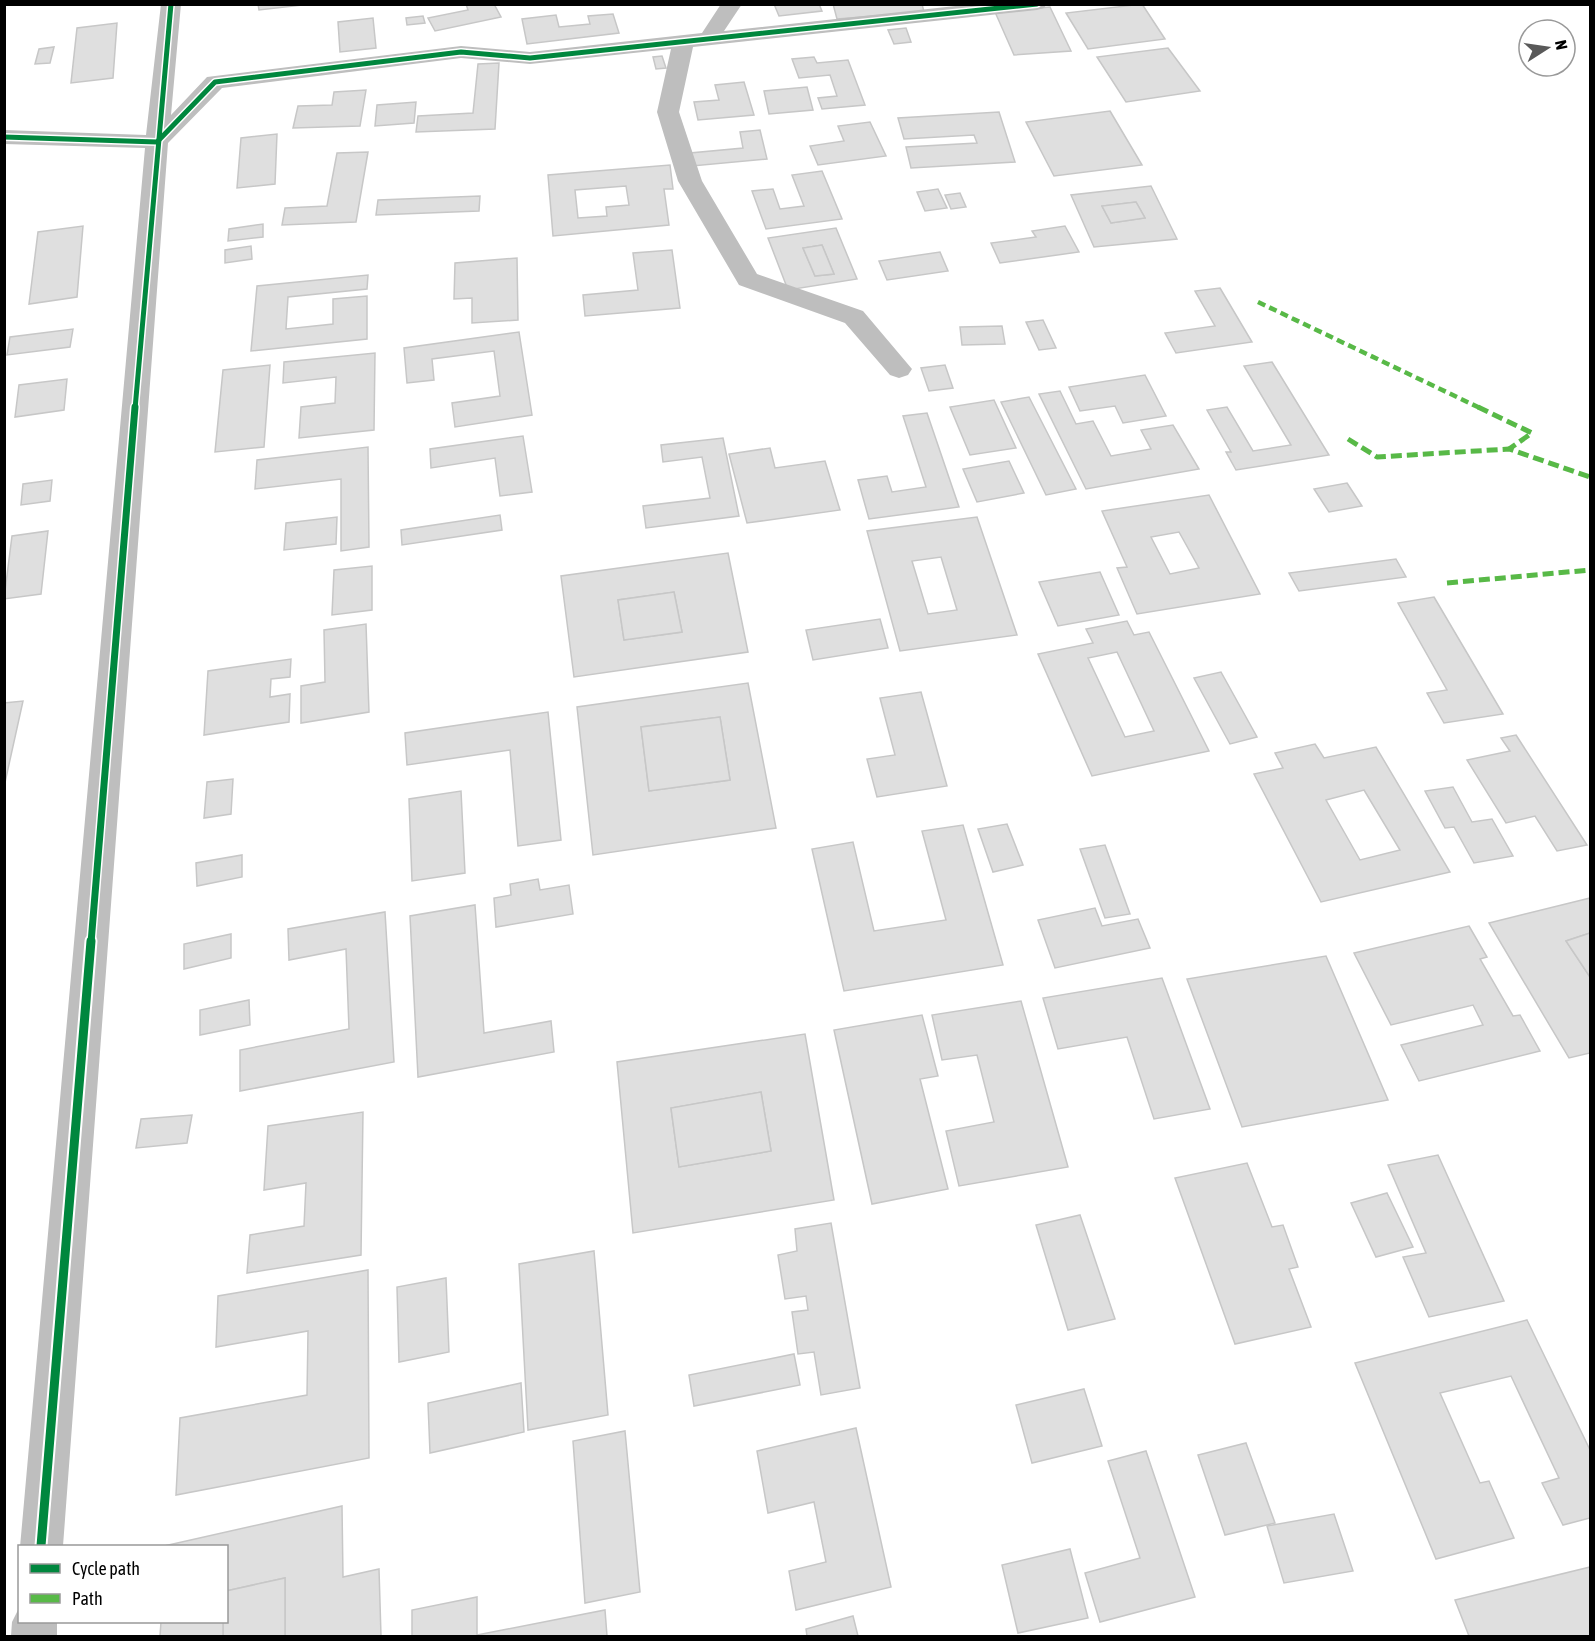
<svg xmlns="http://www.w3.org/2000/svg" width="1595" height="1641" font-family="'Asap Condensed',sans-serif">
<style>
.building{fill:#dfdfdf;stroke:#c7c7c7;stroke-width:1.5;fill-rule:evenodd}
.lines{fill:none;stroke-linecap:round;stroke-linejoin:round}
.street{fill:#bebebe;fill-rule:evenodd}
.quiet-far1{stroke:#58b947;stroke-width:4.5;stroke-dasharray:8 4.5;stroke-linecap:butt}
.quiet{stroke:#58b947;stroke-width:5;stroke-dasharray:11 5;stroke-linecap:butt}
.cycleway-far2-casing{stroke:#fff;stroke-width:8}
.cycleway-far1-casing{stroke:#fff;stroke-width:10}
.cycleway-casing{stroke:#fff;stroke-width:13}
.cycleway-far2{stroke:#00873e;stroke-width:5}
.cycleway-far1{stroke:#00873e;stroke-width:7}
.cycleway{stroke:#00873e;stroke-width:9}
</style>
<rect width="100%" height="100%" fill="#fff"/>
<g class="building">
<polygon points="258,4 311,4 259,10"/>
<polygon points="466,4 494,4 501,17 435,31 428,18 468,10"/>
<polygon points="774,4 819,4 822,11 779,16"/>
<polygon points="833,4 922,4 924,12 837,19"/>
<polygon points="1142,4 1165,39 1088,49 1066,13"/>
<polygon points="1050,7 1071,51 1014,55 995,12"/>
<polygon points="613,14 619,33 527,44 522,19 556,15 559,27 590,24 588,16"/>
<polygon points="423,16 425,23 407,25 406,18"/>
<polygon points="373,18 376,48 340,52 338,22"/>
<polygon points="117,23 113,78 71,83 77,28"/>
<polygon points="906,28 911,42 894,44 888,30"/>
<polygon points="54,47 50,63 35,64 39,49"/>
<polygon points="1168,48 1200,91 1126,102 1097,57"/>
<polygon points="662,56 666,68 656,69 653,57"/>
<polygon points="814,57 817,63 848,60 865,105 822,109 818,98 837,96 830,75 799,78 792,59"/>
<polygon points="499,63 495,129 416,132 418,116 473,113 478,64"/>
<polygon points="744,82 754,115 698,120 694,102 719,100 715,85"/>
<polygon points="807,87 813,110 769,114 764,91"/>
<polygon points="366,90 360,126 293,128 298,106 332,105 334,92"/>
<polygon points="416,102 414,123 375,126 377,105"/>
<polygon points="1110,111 1142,165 1054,176 1026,122"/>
<polygon points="999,112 1015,162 911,168 906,147 977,143 974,135 904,139 898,118"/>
<polygon points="870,122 886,156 818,165 810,146 844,141 838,126"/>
<polygon points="760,130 767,159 692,166 690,153 743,148 740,132"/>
<polygon points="277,134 275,184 237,188 241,138"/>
<polygon points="368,152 356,222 282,225 285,208 327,206 337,153"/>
<path d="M670,165L673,189H664L669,225L553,236L548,175ZM626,186L629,205L606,207L607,216L578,218L575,190Z"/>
<polygon points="822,171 842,219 766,229 752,191 773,189 780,209 804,206 792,175"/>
<path d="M1151,186L1177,239L1094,247L1071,195ZM1136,202L1145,218L1111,223L1102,206Z"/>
<polygon points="938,189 947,208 925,211 917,192"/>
<polygon points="960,193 966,207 951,209 945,195"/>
<polygon points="480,196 479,211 376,215 378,200"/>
<polygon points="1136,202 1145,218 1111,223 1102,206"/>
<polygon points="263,224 263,237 228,241 229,229"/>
<polygon points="83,226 77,297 29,304 38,232"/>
<polygon points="1065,226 1079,252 1000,263 991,243 1036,237 1032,231"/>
<path d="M836,228L857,279L788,290L768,238ZM822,245L834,274L815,276L803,248Z"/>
<polygon points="822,245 834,274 815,276 803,248"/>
<polygon points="251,246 252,259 225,263 225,250"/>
<polygon points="672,250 680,308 585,316 583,295 638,290 633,253"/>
<polygon points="940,252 948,271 887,280 879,261"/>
<polygon points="517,258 518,320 472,323 472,298 454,299 455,263"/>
<polygon points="368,275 367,289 288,297 286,329 333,324 333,299 367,296 367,339 251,351 257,286"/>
<polygon points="1220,288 1252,342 1176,353 1165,333 1215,326 1195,291"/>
<polygon points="1043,320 1056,348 1039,350 1026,322"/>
<polygon points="1002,326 1005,344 962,345 960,327"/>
<polygon points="73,329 70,347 7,355 10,337"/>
<polygon points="519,332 532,415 455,427 452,403 500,396 494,351 432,359 434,380 407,383 404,348"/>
<polygon points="375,353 374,430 299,438 301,407 335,403 336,377 283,383 284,362"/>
<polygon points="1272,362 1329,455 1236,470 1226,452 1231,452 1207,410 1227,407 1253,451 1291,445 1244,366"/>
<polygon points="270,365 264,447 215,452 223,370"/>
<polygon points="945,365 953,388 929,391 921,368"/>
<polygon points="1145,375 1166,416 1123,423 1115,406 1080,411 1069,387"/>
<polygon points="67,379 64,410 15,417 19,385"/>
<polygon points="1060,391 1076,424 1093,421 1111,456 1151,449 1141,430 1173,425 1199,469 1086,489 1039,394"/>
<polygon points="1029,397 1076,489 1046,495 1001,402"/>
<polygon points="994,400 1016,448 970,455 950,407"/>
<polygon points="927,413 959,507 869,519 858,480 887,476 892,492 926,487 903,416"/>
<polygon points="523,436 532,492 500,496 495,458 431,468 430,449"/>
<polygon points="723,438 739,516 646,528 643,506 710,498 702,457 663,462 661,445"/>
<polygon points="368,447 369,547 341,551 341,479 255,489 257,460"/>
<polygon points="770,448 775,468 825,461 840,510 747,523 729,454"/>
<polygon points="1009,461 1024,493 977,502 963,469"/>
<polygon points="52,480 50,501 21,505 23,484"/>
<polygon points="1347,483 1362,506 1329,512 1314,489"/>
<path d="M1209,495L1260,594L1137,614L1117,568L1127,567L1102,511ZM1179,532L1199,568L1170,574L1151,537Z"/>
<polygon points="500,515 502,530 402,545 401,530"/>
<polygon points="337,517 336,544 284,550 286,523"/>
<path d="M977,517L1017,635L900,651L867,531ZM941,557L957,610L928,614L912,561Z"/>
<polygon points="48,531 41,594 4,599 12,536"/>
<path d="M728,553L748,652L574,677L561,576ZM674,592L682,632L624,640L618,600Z"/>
<polygon points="1396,559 1406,577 1299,591 1289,573"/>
<polygon points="372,566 372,610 332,615 334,570"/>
<polygon points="1100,572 1119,615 1058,626 1039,582"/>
<polygon points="674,592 682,632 624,640 618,600"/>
<polygon points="1434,597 1503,714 1444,723 1427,693 1447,690 1398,603"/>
<polygon points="880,619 888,648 813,660 806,630"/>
<path d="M1127,621L1134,635L1149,632L1209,751L1092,776L1038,654L1093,643L1086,629ZM1117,652L1154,731L1125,737L1088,658Z"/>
<polygon points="366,624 369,712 301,723 301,686 325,682 324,630"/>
<polygon points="291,659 290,677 271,679 270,697 290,694 289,722 204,735 208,671"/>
<polygon points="1221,672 1257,737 1230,744 1194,678"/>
<path d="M748,683L776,828L593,855L577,707ZM720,717L730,780L649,791L641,727Z"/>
<polygon points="921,692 947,786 877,797 867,759 895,755 880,698"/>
<polygon points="23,701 4,787 4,703"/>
<polygon points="548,712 561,840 518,846 510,750 407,765 405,733"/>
<polygon points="720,717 730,780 649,791 641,727"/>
<polygon points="1516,735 1587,845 1557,851 1535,816 1506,823 1467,760 1510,751 1501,738"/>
<path d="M1315,744L1324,758L1376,747L1450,872L1321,902L1254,774L1283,768L1275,753ZM1364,790L1400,850L1360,860L1326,800Z"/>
<polygon points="233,779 231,814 204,818 207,782"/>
<polygon points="1453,787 1472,822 1492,819 1513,856 1474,863 1454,827 1445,828 1425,791"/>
<polygon points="461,791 465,873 412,881 409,799"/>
<polygon points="1007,824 1023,865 993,872 978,829"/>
<polygon points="963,825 1003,965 844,991 812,849 853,842 874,931 946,920 922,831"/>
<polygon points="1105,845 1130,914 1105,918 1080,849"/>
<polygon points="242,855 242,877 197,886 196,863"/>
<polygon points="538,879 540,890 569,885 573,914 496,927 494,898 511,895 510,884"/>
<polygon points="1590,898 1590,933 1566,941 1590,977 1590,1053 1569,1058 1489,923"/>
<polygon points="475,905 484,1033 551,1021 554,1052 418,1077 410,916"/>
<polygon points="1095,908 1102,926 1138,919 1150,948 1055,968 1038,920"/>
<polygon points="385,912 394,1062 240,1091 240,1050 349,1029 346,949 289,960 288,929"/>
<polygon points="1469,926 1487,957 1480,959 1513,1016 1520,1015 1540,1051 1419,1081 1401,1045 1483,1025 1473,1005 1391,1025 1354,953"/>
<polygon points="1590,933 1590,977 1566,941"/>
<polygon points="231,934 231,958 184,969 184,944"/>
<polygon points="1326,956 1388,1100 1242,1127 1187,979"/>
<polygon points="1162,978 1210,1109 1154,1119 1127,1037 1058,1049 1043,998"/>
<polygon points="249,1000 250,1025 200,1035 200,1010"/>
<polygon points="1021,1001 1068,1167 959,1186 946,1131 994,1122 977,1055 942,1060 932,1015"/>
<polygon points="922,1015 938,1076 920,1079 948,1189 872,1204 834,1030"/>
<path d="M805,1034L834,1200L633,1233L617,1062ZM761,1092L771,1151L679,1167L671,1108Z"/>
<polygon points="761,1092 771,1151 679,1167 671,1108"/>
<polygon points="363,1112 361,1255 247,1273 250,1235 304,1226 306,1183 264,1190 268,1126"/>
<polygon points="192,1115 187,1143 136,1148 141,1119"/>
<polygon points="1438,1155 1504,1301 1429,1317 1403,1257 1426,1253 1388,1165"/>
<polygon points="1247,1163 1272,1227 1283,1225 1298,1267 1289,1269 1311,1327 1235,1344 1175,1178"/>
<polygon points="1387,1193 1413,1247 1376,1257 1351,1203"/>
<polygon points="1080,1215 1115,1319 1068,1330 1036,1225"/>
<polygon points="831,1223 860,1388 821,1395 814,1352 798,1354 792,1312 808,1310 806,1296 785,1299 778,1255 797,1251 795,1229"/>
<polygon points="594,1251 608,1415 528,1430 519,1264"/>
<polygon points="368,1270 369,1458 176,1495 180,1418 307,1395 308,1331 216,1347 218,1296"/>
<polygon points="446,1278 449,1352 399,1362 397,1287"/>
<polygon points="1527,1320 1590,1450 1590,1518 1563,1525 1542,1483 1559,1478 1511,1376 1440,1393 1480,1483 1489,1481 1514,1538 1436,1559 1355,1363"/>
<polygon points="794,1354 800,1385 694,1406 689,1375"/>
<polygon points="521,1383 524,1432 430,1453 428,1403"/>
<polygon points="1084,1389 1102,1446 1032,1463 1016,1405"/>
<polygon points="856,1428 891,1587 796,1610 789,1571 826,1562 814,1502 768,1513 757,1451"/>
<polygon points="625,1431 640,1592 585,1603 573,1441"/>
<polygon points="1246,1443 1275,1523 1225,1535 1198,1455"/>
<polygon points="1146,1451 1195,1597 1100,1622 1085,1573 1140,1558 1108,1461"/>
<polygon points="342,1506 343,1577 379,1569 381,1636 285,1636 285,1578 226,1591 226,1546 164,1546"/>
<polygon points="1334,1514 1353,1571 1284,1583 1267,1526"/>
<polygon points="1070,1549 1088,1618 1018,1633 1002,1565"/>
<polygon points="1590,1567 1590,1636 1469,1636 1455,1600"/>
<polygon points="285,1578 285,1636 223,1636 223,1622 226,1622 226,1591"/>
<polygon points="477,1597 477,1635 605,1610 607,1636 412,1636 412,1610"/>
<polygon points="853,1616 858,1636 807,1636 806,1629"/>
<polygon points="161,1622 223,1622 223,1636 160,1636"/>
</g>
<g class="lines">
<g class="street">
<polygon points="161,4 181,4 171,115 207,77 215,76 461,46 530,52 702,33 721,4 742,4 724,31 974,4 1047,4 1044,8 1037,10 693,47 679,112 702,181 757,274 863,311 912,369 908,375 899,378 890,375 845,323 739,285 678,181 657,112 671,49 530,64 461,58 222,88 168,143 63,1546 20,1547 145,148 4,144 4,130 146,135"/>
<polygon points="20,1606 20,1622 57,1622 57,1636 11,1636 12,1622"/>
</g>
<polyline class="quiet-far1" points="1258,302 1482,409"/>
<g class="quiet">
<polyline points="1478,407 1532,433 1509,449"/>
<polyline points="1348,439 1377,457 1509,449 1590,477"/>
<polyline points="1447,583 1590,570"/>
</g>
<g class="cycleway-far2-casing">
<g id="cycleway-far2">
<polyline points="4,137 157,142 215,82 461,52 530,58 1037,4"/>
<polyline points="135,409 171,4"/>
</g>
</g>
<g class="cycleway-far1-casing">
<polyline id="cycleway-far1" points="91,943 135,407"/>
</g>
<g class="cycleway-casing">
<polyline id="cycleway" points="41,1546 91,941"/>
</g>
<use href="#cycleway-far2" class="cycleway-far2"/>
<use href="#cycleway-far1" class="cycleway-far1"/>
<use href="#cycleway" class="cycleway"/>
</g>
<rect width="1595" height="1641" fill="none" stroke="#000000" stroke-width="12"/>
<rect x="18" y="1545" width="210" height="78" fill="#ffffff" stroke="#999999" stroke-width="1.5"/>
<rect x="30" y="1564" width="30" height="9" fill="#00873e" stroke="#999999" stroke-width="1.5"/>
<text x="72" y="1575" font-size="18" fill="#000000">Cycle path</text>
<rect x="30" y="1594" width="30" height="9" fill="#58b947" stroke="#999999" stroke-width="1.5"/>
<text x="72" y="1605" font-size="18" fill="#000000">Path</text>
<g transform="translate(1547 48) rotate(78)"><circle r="28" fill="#ffffff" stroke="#999999" stroke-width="1.5"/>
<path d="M0-4.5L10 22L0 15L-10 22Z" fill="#595959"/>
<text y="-9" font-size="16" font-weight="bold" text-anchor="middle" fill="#000000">N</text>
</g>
</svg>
